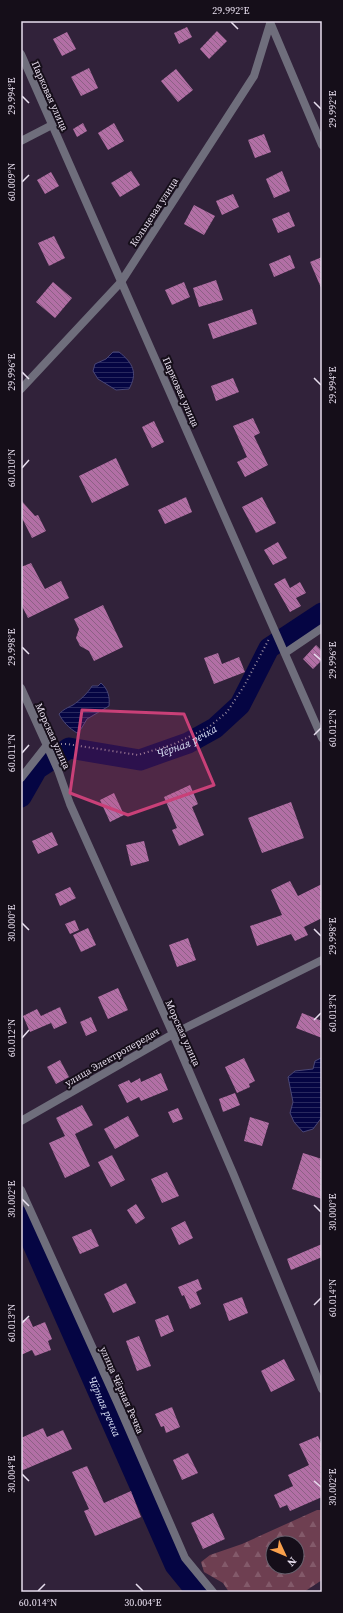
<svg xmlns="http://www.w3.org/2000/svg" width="343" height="1613" font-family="'Source Serif 4',serif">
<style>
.forest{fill:url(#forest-firs);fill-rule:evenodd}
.water{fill:url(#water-rules);stroke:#494676}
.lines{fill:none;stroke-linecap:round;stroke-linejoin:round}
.river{stroke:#050543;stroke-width:21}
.building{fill:url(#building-back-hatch)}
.path{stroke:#95899c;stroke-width:2;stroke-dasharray:1 3;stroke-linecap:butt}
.street{stroke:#6f6e7c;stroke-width:8}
.marked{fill:#c94078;fill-opacity:0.2;stroke:#c94078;stroke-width:3;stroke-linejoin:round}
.ticks{fill:none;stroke:#e7deee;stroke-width:1.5}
.labels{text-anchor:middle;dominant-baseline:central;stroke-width:4;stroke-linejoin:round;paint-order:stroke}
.street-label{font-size:10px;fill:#e7deee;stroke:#150e19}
.water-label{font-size:11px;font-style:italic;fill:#dae1f5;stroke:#150e19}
.neatline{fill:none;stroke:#e7deee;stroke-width:1.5}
.ticks-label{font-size:10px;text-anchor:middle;fill:#e7deee}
</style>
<defs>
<pattern id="forest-firs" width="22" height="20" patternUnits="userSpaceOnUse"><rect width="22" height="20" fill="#6e3f51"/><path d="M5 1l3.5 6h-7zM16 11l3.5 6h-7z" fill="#835a6a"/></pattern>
<pattern id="water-rules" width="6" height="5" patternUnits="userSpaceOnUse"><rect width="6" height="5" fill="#050543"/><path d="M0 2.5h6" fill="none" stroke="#29295e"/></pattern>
<pattern id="building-back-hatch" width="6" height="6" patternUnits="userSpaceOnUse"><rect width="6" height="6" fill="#b26fa5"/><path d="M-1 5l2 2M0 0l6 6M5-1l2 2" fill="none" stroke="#8c6084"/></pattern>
</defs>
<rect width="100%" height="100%" fill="#31223a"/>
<path class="forest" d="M317,1510H322V1580L304,1592H229L223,1583L204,1572L201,1562L210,1555L242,1544ZM273,1543H297V1567H273Z"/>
<g class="water">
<path d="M113,352H119C133,363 138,373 129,389L116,390L98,379L93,371L95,364L106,359Z"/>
<path d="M101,683C108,689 110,697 109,706L87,719L81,729L77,733C69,728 63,722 59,714C64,709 67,708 73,705C79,701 88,693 92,686H98Z"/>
<polygon points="321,1058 322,1117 313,1129 303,1132 294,1122 290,1113 293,1102 288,1077 295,1071 313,1069 315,1061"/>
</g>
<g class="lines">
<g class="river">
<path id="s1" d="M21,797L37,769L69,748L140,760L188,743L215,728L240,705L269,648L322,613"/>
<path id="s2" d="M21,1217L175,1565L197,1592"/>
</g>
</g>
<g class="building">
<polygon points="187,27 192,37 179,44 174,33"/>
<polygon points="217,31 227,41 209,59 200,49"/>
<polygon points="67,32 76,49 62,56 53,39"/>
<polygon points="89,68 98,88 81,96 71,77"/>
<polygon points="176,69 193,90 178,102 161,81"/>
<polygon points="83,123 87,131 77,137 73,129"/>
<polygon points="114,123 124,141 108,150 98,133"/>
<polygon points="264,134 271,152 255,158 248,140"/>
<polygon points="131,171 140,185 120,197 111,183"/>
<polygon points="282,171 290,191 274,198 266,179"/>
<polygon points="51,172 59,186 45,194 37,180"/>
<polygon points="233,194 239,207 222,215 216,201"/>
<polygon points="194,205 215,216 204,235 184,224"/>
<polygon points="289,212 295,226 278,233 272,219"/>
<polygon points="54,236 65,258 49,266 38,243"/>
<polygon points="290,255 295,268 274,277 269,264"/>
<polygon points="322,257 322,290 310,262"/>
<polygon points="216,280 223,300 199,307 193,288"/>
<polygon points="53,282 72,298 55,318 36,302"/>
<polygon points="184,282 190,297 172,305 165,290"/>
<polygon points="252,309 257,324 213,339 208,324"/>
<polygon points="233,378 239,392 216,401 211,386"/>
<polygon points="253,418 260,433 254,436 268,465 245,477 237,462 247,457 233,426"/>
<polygon points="154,421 164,442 152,448 142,427"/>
<polygon points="116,458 129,485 92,503 79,476"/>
<polygon points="186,497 192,512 165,524 158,510"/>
<polygon points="262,497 276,523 256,533 242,507"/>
<polygon points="21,500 35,516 38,515 46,531 32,538 21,516"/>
<polygon points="278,542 287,558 273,565 264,550"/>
<polygon points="31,563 45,589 61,581 69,598 28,618 21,604 21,567"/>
<polygon points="285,578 290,588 300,582 306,593 296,598 301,606 290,612 274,584"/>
<polygon points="103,605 123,647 94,661 89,651 80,646 76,638 79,629 74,619"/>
<polygon points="316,645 322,651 322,660 313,669 303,659"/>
<polygon points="218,653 222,664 239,657 245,672 214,684 204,658"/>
<polygon points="190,785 198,804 192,807 204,835 179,846 172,830 177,828 164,797"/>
<polygon points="114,793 124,815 110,822 100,800"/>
<polygon points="291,802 304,838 262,853 248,818"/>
<polygon points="52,832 58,845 38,854 32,841"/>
<polygon points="144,841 149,861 131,866 126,845"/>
<polygon points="290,881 298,896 322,884 322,918 304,927 308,935 295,941 291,934 257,946 250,926 282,915 271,890"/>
<polygon points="70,887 76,898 60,906 55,894"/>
<polygon points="75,920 79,930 70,934 65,924"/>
<polygon points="88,928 96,945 81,952 73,935"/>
<polygon points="188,938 196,960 177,967 169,945"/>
<polygon points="118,988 128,1010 108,1019 98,997"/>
<polygon points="60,1007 67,1023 54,1029 51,1023 30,1032 23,1016 37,1009 41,1016"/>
<polygon points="302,1013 322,1021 322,1038 296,1028"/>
<polygon points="91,1017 97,1031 86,1036 80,1022"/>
<polygon points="244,1058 255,1081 249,1084 250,1087 237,1093 225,1067"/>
<polygon points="60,1060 69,1077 56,1084 47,1067"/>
<polygon points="161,1073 168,1090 141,1101 139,1097 127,1103 118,1085 129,1080 131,1083 140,1078 141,1082"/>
<polygon points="235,1093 240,1105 223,1112 219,1099"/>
<polygon points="82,1105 93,1125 75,1134 90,1166 65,1178 49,1143 65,1136 56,1118"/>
<polygon points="178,1108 183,1119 173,1123 168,1112"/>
<polygon points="128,1116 139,1136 115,1149 104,1129"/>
<polygon points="250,1117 269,1123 262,1146 244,1141"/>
<polygon points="303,1153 322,1159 322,1199 292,1189"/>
<polygon points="112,1155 125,1180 111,1187 98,1162"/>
<polygon points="167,1172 179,1196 162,1203 151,1179"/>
<polygon points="136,1204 145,1218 136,1224 127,1210"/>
<polygon points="185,1221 193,1238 179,1245 171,1228"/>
<polygon points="91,1229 99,1246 80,1254 72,1237"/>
<polygon points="322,1244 322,1257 291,1270 287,1259"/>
<polygon points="198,1279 202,1289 196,1292 201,1304 190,1309 184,1295 182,1296 178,1287"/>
<polygon points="126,1283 136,1303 113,1313 104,1294"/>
<polygon points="242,1297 248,1313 229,1321 223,1304"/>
<polygon points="168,1315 174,1331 161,1337 155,1320"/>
<polygon points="29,1318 33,1327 45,1322 52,1339 48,1341 51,1350 35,1356 32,1350 21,1355 21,1321"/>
<polygon points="139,1336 151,1366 137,1371 126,1341"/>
<polygon points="284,1359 295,1380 271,1392 261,1371"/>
<polygon points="172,1407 180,1427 166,1433 164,1426 161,1427 155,1414"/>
<polygon points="43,1428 47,1437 63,1430 72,1449 21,1471 21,1438"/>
<polygon points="318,1436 322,1445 322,1497 290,1511 287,1505 280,1508 274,1495 293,1486 288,1475 309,1465 299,1444"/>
<polygon points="188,1453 198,1473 182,1480 173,1460"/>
<polygon points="87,1466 104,1503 131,1491 141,1517 95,1536 84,1511 89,1509 72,1472"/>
<polygon points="213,1513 225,1539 203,1549 191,1523"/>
</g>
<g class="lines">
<polyline class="path" points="57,744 67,744 138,755 174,744 209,727 227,712 244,686 269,639"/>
<g class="street">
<polyline points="270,22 322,145"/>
<polyline points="21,54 322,738"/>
<polyline points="21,141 52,125"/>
<polyline points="21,389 121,282 254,76 270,24"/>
<polyline points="285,653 322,628"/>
<polyline points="21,688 58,770 70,804 173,1034 233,1173 322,1389"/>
<polyline points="21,778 47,745"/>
<polyline points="21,1121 173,1034 322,960"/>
<polyline points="21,1190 118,1404 185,1558 213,1592"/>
</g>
</g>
<path class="marked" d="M82,710L184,714L214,785L128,815L70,793Z"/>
<path class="ticks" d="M231,22L238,29M22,96L29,103M314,102L321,109M22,182L29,175M22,372L29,379M314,378L321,385M22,468L29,460M22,647L29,654M314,654L321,660M314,735L321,728M22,753L29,745M22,923L29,930M314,929L321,936M314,1020L321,1013M22,1038L29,1030M22,1199L29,1206M314,1205L321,1212M314,1305L321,1298M22,1323L29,1316M22,1474L29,1481M314,1481L321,1487M136,1584L143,1591M38,1591L45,1584"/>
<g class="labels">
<g class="street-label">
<text transform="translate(50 96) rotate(66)">Парковая улица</text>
<text transform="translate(154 212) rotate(-57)">Кольцевая улица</text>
<text transform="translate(181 392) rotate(66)">Парковая улица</text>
<text transform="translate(53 736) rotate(66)">Морская улица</text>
<text transform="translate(183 1033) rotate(66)">Морская улица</text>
<text transform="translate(112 1057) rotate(-30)">улица Электропередач</text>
<text transform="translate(122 1390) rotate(66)">улица Чёрная Речка</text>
</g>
<g class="water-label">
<text stroke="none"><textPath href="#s1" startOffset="193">Чёрная речка</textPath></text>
<text stroke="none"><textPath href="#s2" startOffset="207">Чёрная речка</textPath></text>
</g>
</g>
<rect width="343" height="1613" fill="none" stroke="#150e19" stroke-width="44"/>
<g transform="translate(285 1555) rotate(134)"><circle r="19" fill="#150e19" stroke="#69616e"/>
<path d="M0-3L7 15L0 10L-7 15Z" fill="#f9a04c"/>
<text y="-6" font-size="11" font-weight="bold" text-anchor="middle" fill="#e7deee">N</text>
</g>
<rect x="22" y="22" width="299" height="1569" class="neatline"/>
<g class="ticks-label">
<text x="231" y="14">29.992°E</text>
<text transform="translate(11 96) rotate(-90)" y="4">29.994°E</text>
<text transform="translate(332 109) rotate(-90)" y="4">29.992°E</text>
<text transform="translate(11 182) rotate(-90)" y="4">60.009°N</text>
<text transform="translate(11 372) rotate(-90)" y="4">29.996°E</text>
<text transform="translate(332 385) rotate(-90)" y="4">29.994°E</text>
<text transform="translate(11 468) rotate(-90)" y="4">60.010°N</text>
<text transform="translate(11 647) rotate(-90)" y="4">29.998°E</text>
<text transform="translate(332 660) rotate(-90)" y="4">29.996°E</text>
<text transform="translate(332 728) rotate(-90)" y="4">60.012°N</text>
<text transform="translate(11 753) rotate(-90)" y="4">60.011°N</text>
<text transform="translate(11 923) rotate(-90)" y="4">30.000°E</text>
<text transform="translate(332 936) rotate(-90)" y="4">29.998°E</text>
<text transform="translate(332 1013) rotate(-90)" y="4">60.013°N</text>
<text transform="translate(11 1038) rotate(-90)" y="4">60.012°N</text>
<text transform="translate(11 1199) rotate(-90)" y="4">30.002°E</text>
<text transform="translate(332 1212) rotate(-90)" y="4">30.000°E</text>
<text transform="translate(332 1298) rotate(-90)" y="4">60.014°N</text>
<text transform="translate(11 1323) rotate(-90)" y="4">60.013°N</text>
<text transform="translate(11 1474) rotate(-90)" y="4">30.004°E</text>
<text transform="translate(332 1487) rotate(-90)" y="4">30.002°E</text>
<text x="38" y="1606">60.014°N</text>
<text x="143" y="1606">30.004°E</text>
</g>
</svg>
